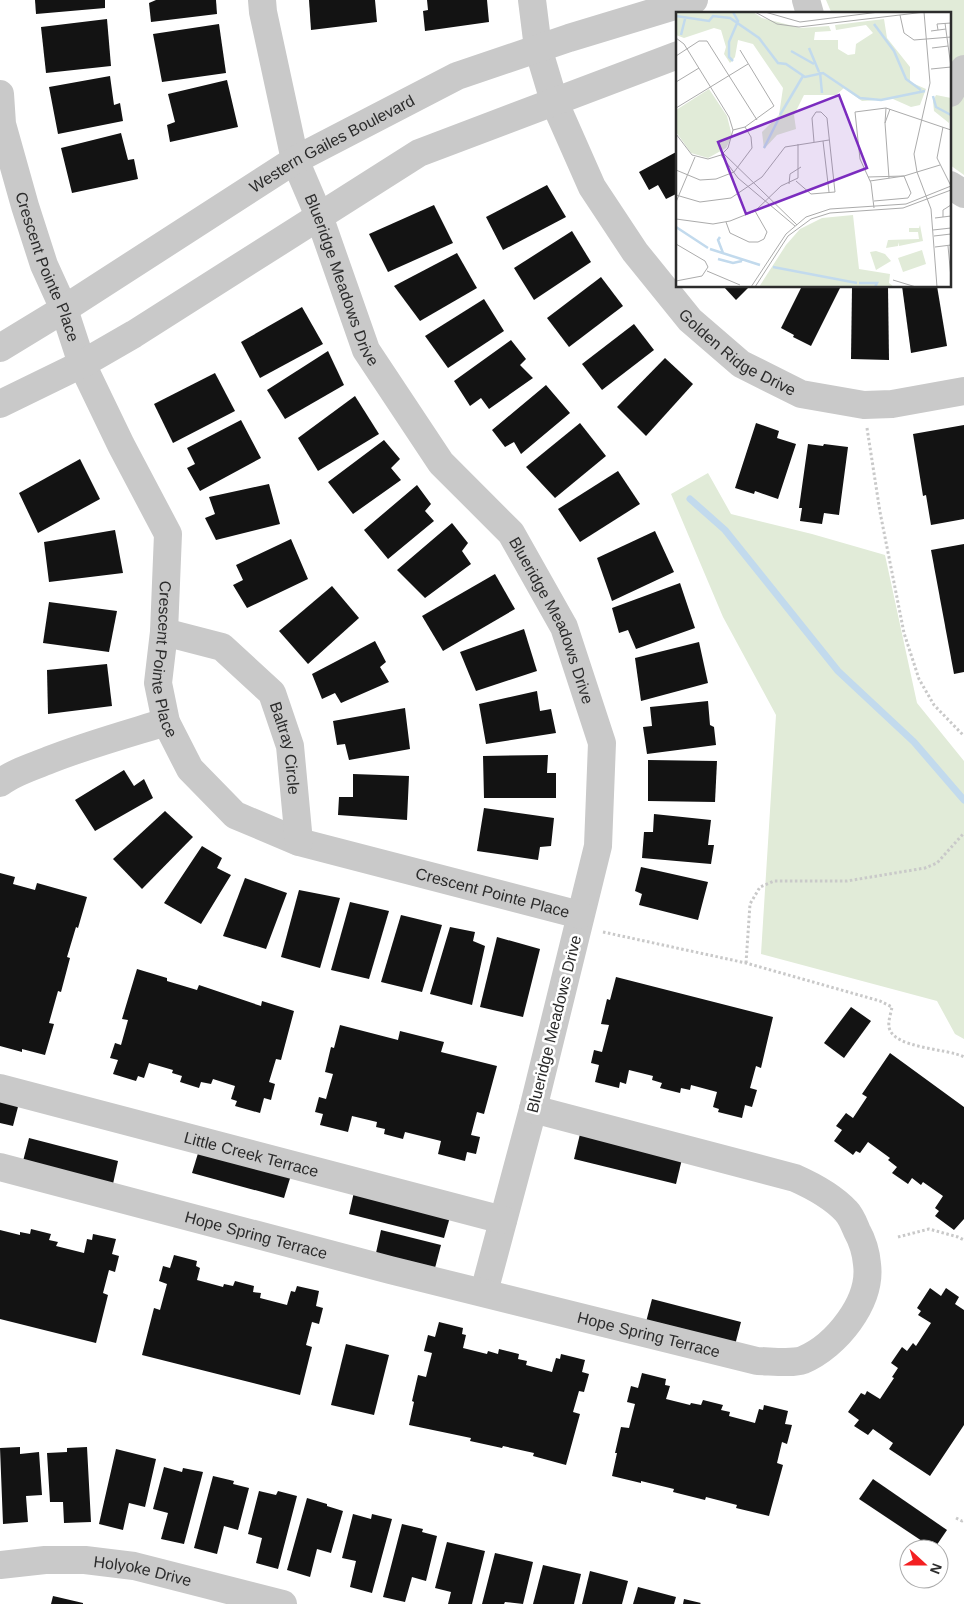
<svg xmlns="http://www.w3.org/2000/svg" width="964" height="1604" font-family="Arial,sans-serif">
<style>
.green{fill:#e1ebd8}
.lines{fill:none;stroke-linecap:round;stroke-linejoin:round}
.stream{stroke:#c2daed;stroke-width:7}
.building{fill:#131313}
.path{stroke:#c9c9c9;stroke-width:3;stroke-dasharray:2.5 2.5;stroke-linecap:butt}
.minor{stroke:#c9c9c9;stroke-width:28}
.labels{text-anchor:middle;dominant-baseline:central;stroke-width:5;stroke-linejoin:round;paint-order:stroke}
.street-label{font-size:16px;fill:#2c2c2c;stroke:#fff}
.inset-river{fill:none;stroke:#c2daed;stroke-width:2.5}
.inset-road{fill:none;stroke:#ababab;stroke-width:1}
.view{fill:#7b2cbf;fill-opacity:0.15;stroke:#7b2cbf;stroke-width:2.5}
.inset-edge{fill:none;stroke:#2c2c2c;stroke-width:2.5}
</style>
<rect width="100%" height="100%" fill="#fff"/>
<g class="green">
<polygon points="826,0 964,0 964,175 950,165 950,14 832,14"/>
<polygon points="708,473 731,514 812,534 885,555 917,703 964,761 964,1039 955,1034 937,1001 761,954 776,715 723,617 671,494"/>
</g>
<g class="lines">
<polyline class="stream" points="690,499 725,530 838,671 914,742 964,800"/>
</g>
<g class="building">
<polygon points="35,0 105,0 105,8 36,14"/>
<polygon points="156,0 216,0 217,14 151,22 149,3"/>
<polygon points="309,0 375,0 377,22 311,30"/>
<polygon points="427,0 487,0 489,22 425,31 423,11 428,10"/>
<polygon points="107,19 111,66 46,73 41,27"/>
<polygon points="219,24 226,73 162,82 153,34"/>
<polygon points="110,76 114,105 120,103 123,121 58,134 49,87"/>
<polygon points="227,80 238,127 170,142 167,125 175,122 168,94"/>
<polygon points="121,133 128,160 134,159 138,179 72,193 61,148"/>
<polygon points="678,151 678,193 666,199 658,185 649,190 639,172"/>
<polygon points="547,185 566,217 503,250 486,217"/>
<polygon points="434,205 453,243 388,272 369,234"/>
<polygon points="572,231 591,262 534,300 514,268"/>
<polygon points="457,253 477,288 420,321 394,286"/>
<polygon points="601,277 623,306 569,347 547,318"/>
<polygon points="723,286 750,286 736,300"/>
<polygon points="802,286 841,286 811,346 793,337 794,335 781,328"/>
<polygon points="902,286 937,286 947,346 911,353"/>
<polygon points="852,287 888,287 889,360 851,359"/>
<polygon points="484,299 504,331 448,368 425,336"/>
<polygon points="302,307 323,344 260,378 241,342"/>
<polygon points="634,324 654,350 602,390 582,364"/>
<polygon points="511,340 526,359 520,365 533,378 489,409 481,398 470,406 454,381"/>
<polygon points="328,351 344,385 285,419 267,390"/>
<polygon points="665,358 693,384 646,436 617,407"/>
<polygon points="215,373 235,411 173,443 154,404"/>
<polygon points="546,385 570,413 521,454 514,442 505,447 492,430"/>
<polygon points="355,396 379,434 318,471 298,438"/>
<polygon points="241,420 261,458 200,491 187,468 195,464 187,448"/>
<polygon points="580,423 606,456 555,498 526,467"/>
<polygon points="756,423 779,431 777,438 796,444 778,499 755,491 754,494 735,488"/>
<polygon points="964,425 964,519 931,525 926,495 923,496 913,434"/>
<polygon points="384,440 400,459 391,468 401,480 353,514 328,482"/>
<polygon points="808,444 823,446 824,444 848,447 839,515 824,513 822,524 800,521 802,508 799,508"/>
<polygon points="80,459 100,499 38,533 19,493"/>
<polygon points="618,471 640,504 580,542 558,509"/>
<polygon points="269,484 280,524 216,540 205,518 215,514 209,497"/>
<polygon points="417,485 431,504 425,511 434,521 388,559 364,530"/>
<polygon points="452,523 468,543 462,551 471,564 425,598 397,570"/>
<polygon points="115,530 123,573 49,582 44,542"/>
<polygon points="655,531 674,572 612,601 597,558"/>
<polygon points="291,539 308,579 247,608 233,585 243,580 236,565"/>
<polygon points="964,544 964,672 954,674 931,550"/>
<polygon points="495,574 515,609 443,651 422,616"/>
<polygon points="680,583 695,628 636,649 628,630 619,633 612,608"/>
<polygon points="332,586 359,618 308,664 279,631"/>
<polygon points="49,602 117,611 109,652 43,643"/>
<polygon points="524,629 537,671 476,691 460,652"/>
<polygon points="375,641 386,662 380,667 389,682 341,703 335,693 322,699 312,674"/>
<polygon points="699,642 708,683 641,701 635,658"/>
<polygon points="107,664 112,706 48,714 47,670"/>
<polygon points="537,691 540,711 551,709 556,733 486,744 479,704"/>
<polygon points="708,701 710,725 714,727 716,745 647,754 643,727 652,726 650,707"/>
<polygon points="405,708 410,749 349,760 345,744 337,745 333,721"/>
<polygon points="548,755 547,773 556,773 556,798 484,798 483,756"/>
<polygon points="648,760 717,761 715,802 648,801"/>
<polygon points="124,770 134,786 144,779 153,798 95,831 75,800"/>
<polygon points="353,774 409,776 407,820 338,815 339,797 353,797"/>
<polygon points="484,808 554,818 551,846 540,847 538,860 477,851"/>
<polygon points="165,811 193,837 142,889 113,859"/>
<polygon points="654,814 711,820 708,845 714,845 711,864 642,858 644,832 653,832"/>
<polygon points="202,846 222,858 217,868 231,875 201,924 164,903"/>
<polygon points="641,867 708,882 698,920 639,905 642,894 635,891"/>
<polygon points="0,873 15,877 13,884 35,890 37,883 87,897 78,928 76,927 67,957 70,958 61,992 58,991 49,1023 54,1024 45,1055 22,1049 22,1052 0,1046"/>
<polygon points="245,878 287,893 266,949 223,936"/>
<polygon points="299,890 340,898 320,968 281,957"/>
<polygon points="350,902 389,911 369,979 331,970"/>
<polygon points="401,915 442,925 422,992 381,982"/>
<polygon points="450,927 475,932 473,941 485,946 472,1005 430,994"/>
<polygon points="497,937 540,949 523,1017 480,1007"/>
<polygon points="137,969 167,978 167,981 197,990 199,985 261,1006 262,1001 294,1011 281,1060 276,1059 269,1082 275,1084 271,1100 264,1098 260,1113 235,1106 237,1101 231,1099 235,1086 213,1079 211,1084 201,1082 199,1088 180,1082 182,1076 172,1073 173,1070 149,1063 144,1078 138,1076 136,1081 113,1074 118,1060 110,1058 115,1043 121,1045 128,1020 122,1019"/>
<polygon points="616,977 773,1017 761,1068 756,1066 750,1088 757,1090 752,1107 745,1105 742,1118 718,1112 719,1109 713,1107 717,1092 691,1085 690,1090 681,1088 680,1093 660,1088 662,1083 652,1080 653,1076 629,1070 626,1084 620,1082 619,1088 595,1082 599,1065 591,1063 594,1050 602,1052 609,1025 601,1024 607,999 610,1000"/>
<polygon points="851,1007 871,1021 844,1058 824,1043"/>
<polygon points="340,1025 398,1040 400,1031 444,1042 441,1052 497,1066 484,1114 477,1112 471,1135 480,1137 476,1154 467,1152 465,1161 438,1154 441,1141 405,1132 403,1139 384,1134 385,1129 376,1127 377,1122 352,1116 348,1132 320,1125 323,1114 315,1112 319,1097 326,1099 333,1074 325,1072 331,1047 334,1048"/>
<polygon points="890,1053 964,1107 964,1219 954,1230 935,1216 939,1211 935,1208 943,1196 923,1182 921,1185 912,1178 908,1184 892,1173 897,1167 888,1160 890,1158 868,1142 860,1153 856,1151 853,1155 834,1141 842,1130 836,1126 846,1113 853,1118 867,1097 862,1094"/>
<polygon points="0,1098 19,1103 13,1126 0,1123"/>
<polygon points="580,1134 682,1159 676,1184 574,1159"/>
<polygon points="29,1138 118,1161 113,1184 23,1161"/>
<polygon points="199,1150 291,1175 284,1198 192,1173"/>
<polygon points="354,1192 450,1217 444,1238 349,1214"/>
<polygon points="31,1229 51,1234 49,1240 58,1242 56,1246 84,1253 87,1239 92,1240 93,1234 116,1239 112,1254 119,1256 115,1272 109,1270 103,1293 108,1295 96,1343 0,1319 0,1230 20,1235 20,1232 30,1234"/>
<polygon points="381,1230 441,1245 435,1268 376,1253"/>
<polygon points="174,1255 197,1261 196,1266 200,1268 197,1280 223,1287 224,1284 233,1286 235,1281 254,1286 253,1292 261,1293 260,1298 287,1305 291,1291 295,1292 297,1286 319,1291 316,1306 323,1308 319,1324 312,1322 306,1345 312,1347 300,1395 142,1355 154,1308 160,1310 167,1284 159,1281 163,1266 170,1268"/>
<polygon points="930,1288 941,1296 946,1288 959,1297 955,1304 964,1310 964,1425 930,1476 889,1449 893,1443 873,1429 868,1435 854,1426 859,1420 848,1412 861,1393 865,1395 867,1391 880,1399 894,1378 892,1377 898,1368 891,1363 902,1347 907,1351 913,1343 916,1346 931,1323 918,1315 921,1311 917,1308"/>
<polygon points="652,1299 741,1322 735,1345 646,1322"/>
<polygon points="439,1322 463,1328 462,1334 466,1335 463,1348 487,1354 488,1351 498,1354 499,1349 519,1354 518,1359 527,1361 526,1365 552,1372 556,1358 560,1359 561,1354 585,1360 582,1372 589,1374 584,1392 579,1391 573,1412 580,1414 566,1465 533,1456 534,1453 503,1446 502,1448 470,1441 471,1438 409,1425 414,1402 412,1401 418,1375 426,1377 432,1353 424,1351 428,1335 435,1337"/>
<polygon points="346,1344 389,1355 374,1415 331,1405"/>
<polygon points="642,1373 666,1379 665,1385 670,1386 666,1399 690,1405 691,1403 701,1405 703,1400 723,1405 721,1410 730,1412 729,1416 755,1423 759,1409 763,1410 764,1405 788,1411 785,1424 792,1425 787,1444 782,1442 777,1463 783,1465 769,1516 736,1508 737,1505 706,1497 705,1500 673,1492 674,1489 641,1481 641,1483 612,1476 617,1453 615,1453 621,1427 629,1428 635,1404 627,1402 631,1386 638,1388"/>
<polygon points="20,1447 20,1454 39,1452 42,1495 26,1496 28,1522 3,1524 0,1448"/>
<polygon points="87,1447 91,1522 64,1523 63,1502 50,1502 47,1453 67,1452 67,1448"/>
<polygon points="116,1449 156,1459 145,1507 129,1503 123,1530 99,1524"/>
<polygon points="164,1467 182,1472 183,1468 203,1472 184,1544 161,1539 168,1513 153,1509"/>
<polygon points="213,1476 234,1481 233,1484 249,1488 238,1530 224,1526 217,1554 194,1548"/>
<polygon points="873,1479 947,1530 934,1549 859,1499"/>
<polygon points="259,1491 276,1495 278,1491 297,1496 278,1569 256,1563 262,1538 248,1534"/>
<polygon points="307,1498 327,1504 327,1506 343,1511 331,1553 317,1549 310,1577 287,1570"/>
<polygon points="353,1514 371,1519 372,1514 392,1519 372,1593 350,1587 356,1561 342,1558"/>
<polygon points="402,1524 423,1529 422,1532 437,1536 426,1581 412,1577 405,1602 383,1597"/>
<polygon points="447,1542 485,1551 472,1604 448,1604 451,1592 435,1588"/>
<polygon points="495,1553 533,1562 523,1604 505,1602 504,1604 482,1604"/>
<polygon points="543,1565 581,1574 574,1604 533,1604"/>
<polygon points="590,1571 628,1581 622,1604 582,1604"/>
<polygon points="638,1587 676,1597 674,1604 633,1604"/>
<polygon points="53,1596 83,1603 83,1604 51,1604"/>
<polygon points="684,1599 701,1603 700,1604 683,1604"/>
</g>
<g class="lines">
<g class="path">
<polyline points="867,428 880,512 904,633 919,679 934,705 964,736"/>
<path d="M603,932L746,963L880,1001L892,1007C891,1013 888,1021 889,1027C893,1049 947,1048 964,1057"/>
<polyline points="746,963 750,904 760,887 774,881 847,881 925,868 937,863 964,833"/>
<polyline points="898,1237 929,1229 958,1237 964,1240"/>
<polyline points="956,1518 962,1521 964,1520"/>
</g>
<g class="minor">
<path id="s1" d="M262,0L263,12L295,160L319,216L366,350L441,463L511,533L564,627L602,743L598,846L533,1109L484,1292"/>
<path id="s2" d="M532,0L538,48L554,101L592,187L635,252L690,320L741,364L801,394L864,405L892,404L964,391"/>
<polyline points="806,0 810,14"/>
<polyline points="950,93 964,69"/>
<path id="s3" d="M0,94L2,124L25,206L44,265L64,309L82,364L121,445L168,534L164,632L158,683L166,722L190,769L235,815L299,842L580,915"/>
<polyline points="950,185 964,194"/>
<path id="s4" d="M0,348L64,309L295,160L457,76L569,38L694,0"/>
<polyline points="0,404 82,364 134,334 419,153 678,55"/>
<path id="s5" d="M164,632L222,647L272,693L290,746L299,842"/>
<path d="M0,783C14,772 32,767 49,760C87,745 127,734 166,722"/>
<path id="s6" d="M0,1088L503,1220"/>
<path id="s7" d="M0,1167L390,1270L757,1361C769,1361 792,1364 803,1360C836,1346 872,1302 867,1264C866,1253 862,1240 857,1231C854,1224 851,1216 846,1211C832,1196 813,1186 795,1178L533,1109"/>
<path id="s8" d="M0,1565L45,1560H85L134,1566L283,1604"/>
</g>
</g>
<g class="labels">
<g class="street-label">
<text stroke="none"><textPath href="#s4" startOffset="390">Western Gailes Boulevard</textPath></text>
<text stroke="none"><textPath href="#s3" startOffset="180">Crescent Pointe Place</textPath></text>
<text stroke="none"><textPath href="#s1" startOffset="292">Blueridge Meadows Drive</textPath></text>
<text stroke="none"><textPath href="#s2" startOffset="421">Golden Ridge Drive</textPath></text>
<text stroke="none"><textPath href="#s1" startOffset="698">Blueridge Meadows Drive</textPath></text>
<text stroke="none"><textPath href="#s3" startOffset="600">Crescent Pointe Place</textPath></text>
<text stroke="none"><textPath href="#s5" startOffset="185">Baltray Circle</textPath></text>
<text stroke="none"><textPath href="#s3" startOffset="1050">Crescent Pointe Place</textPath></text>
<text transform="translate(554 1024) rotate(-76)">Blueridge Meadows Drive</text>
<text stroke="none"><textPath href="#s6" startOffset="260">Little Creek Terrace</textPath></text>
<text stroke="none"><textPath href="#s7" startOffset="265">Hope Spring Terrace</textPath></text>
<text stroke="none"><textPath href="#s7" startOffset="670">Hope Spring Terrace</textPath></text>
<text stroke="none"><textPath href="#s8" startOffset="144">Holyoke Drive</textPath></text>
</g>
</g>
<g transform="translate(676 12)">
<rect width="275" height="275" fill="#fff"/>
<path d="M0,0H77L86,6L125,16L153,14L155,19L139,20L138,28H162V37L172,43L179,42L180,32L197,21L190,13L160,18L159,13L208,7L211,26L234,55V70L250,77L244,93L235,95L217,87L186,89L168,76L160,83H128L118,103L120,117L101,123L88,137L86,120L103,103L107,76L77,32L62,28L59,45L54,51L48,42L50,35L45,18L38,16L8,26L0,23ZM33,77L51,104L56,124L50,136L32,146L15,141L0,120V98ZM260,83L275,86L273,111L258,99L257,89ZM177,203L183,257L214,262L213,271L218,275H83L110,233L124,217L146,206ZM244,213L247,229L223,234L222,230V234L210,236L212,228L243,227L242,220H233V216H243ZM246,238L250,252L227,260L222,246ZM200,239L209,242L215,249L200,258L194,240Z" fill="#e1ebd8"/>
<path class="inset-river" d="M57,0L62,9L53,30V45L57,49M0,4L33,9L37,4L54,6L83,26L102,51L110,52L129,65L147,61L184,86L205,88L249,79M198,12L218,39L230,67L245,78M5,23L9,7M133,36L143,60M115,39L138,52M144,60L146,81M257,84L260,95L275,103M104,103L127,64M88,136L103,106M0,215L32,236M44,225L42,228L47,241M34,237L84,253M42,247L57,251L66,249M97,255L181,271M183,271H201L199,275"/>
<path class="inset-road" d="M79,0L101,12L123,15L249,0M89,0L124,10L203,0M248,0L254,71L238,142L241,160L255,197L261,275M224,3L228,21L238,28L275,25M262,18L261,12L275,11M255,19L270,17M0,26L8,32L53,105L57,118L52,136L45,143L32,147L16,143L0,122M256,36L272,34M0,44L23,29H31L81,108M255,57L275,55L269,11M0,70L23,56M0,96L72,52M210,96L209,111L214,97M209,111L213,166M267,115L261,146L275,174M57,118L69,115L98,94L64,38M147,129L153,180M47,141L121,213M45,143L62,166L119,214M0,158L24,168L40,167L58,160L76,136L75,125L69,115M192,165L228,164L194,169M120,169L135,182L159,180L151,106L145,100H140L136,106L138,130M113,172L114,162L125,155M0,183L24,190L55,186L86,165L109,135L153,128M198,189L232,186L235,181L228,164L264,153M0,190L19,145M198,196L195,171L184,147L179,100L210,96L275,118M267,205V198L275,193M259,206L275,204M0,207L37,212L54,209L79,199L105,174L122,166V132M50,210L54,221L73,230H82L88,227L91,220L79,199M257,218L275,216M258,224L275,222M0,232L29,249L32,255L26,264L0,269M272,234L275,266M259,235L275,233M31,259L64,273M217,268L240,275M75,275L110,222L130,205L154,197L230,192L275,174M79,275L112,224L135,207L154,201L227,196L275,178"/>
<path class="view" d="M163,83L191,156L70,202L42,130Z"/>
<rect width="275" height="275" class="inset-edge"/>
</g>
<g transform="translate(924 1564) rotate(111)"><circle r="24" fill="#ffffff" stroke="#ababab"/>
<path d="M0-4L9 19L0 12L-9 19Z" fill="#f31f21"/>
<text y="-8" font-size="14" font-weight="bold" text-anchor="middle" fill="#2c2c2c">N</text>
</g>
</svg>
